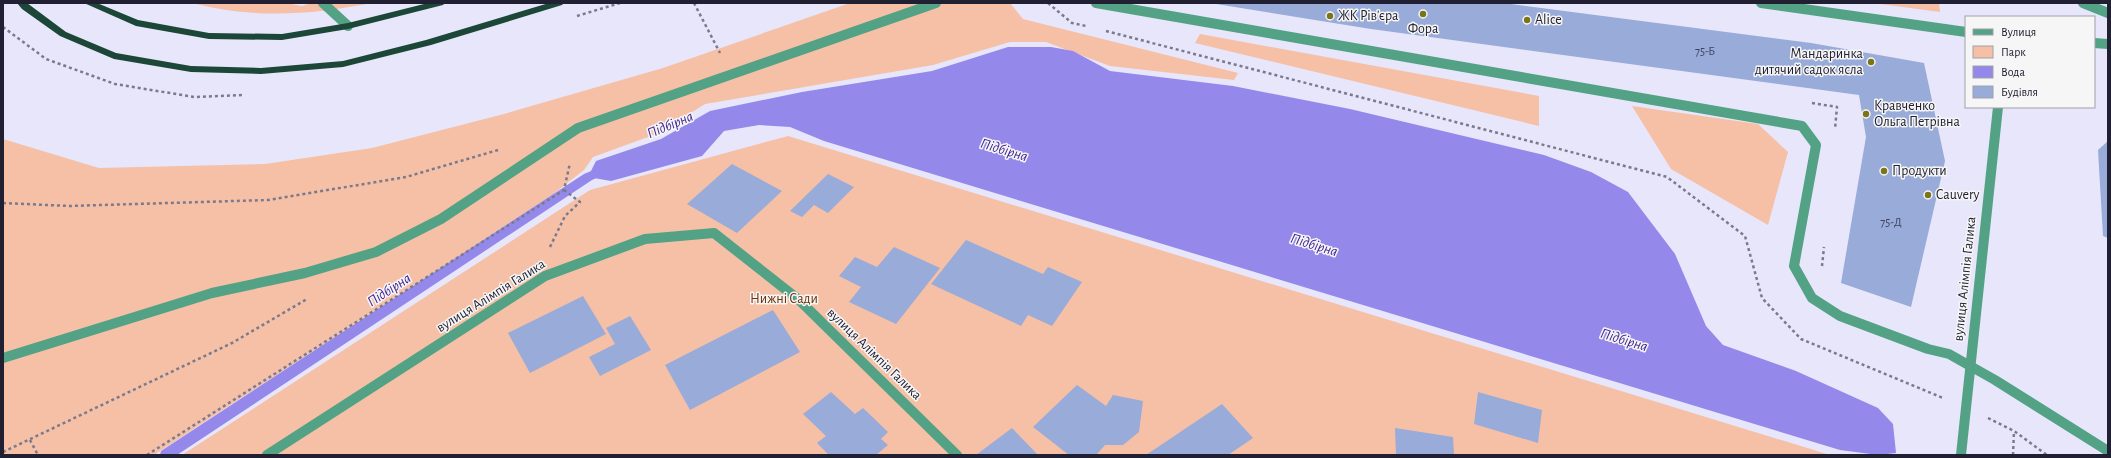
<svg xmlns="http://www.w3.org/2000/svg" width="2111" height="458" font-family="'Alegreya Sans',sans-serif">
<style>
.green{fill:#f5c0a6}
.water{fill:#9489ea}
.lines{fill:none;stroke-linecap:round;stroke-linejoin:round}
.stream{fill:#9489ea;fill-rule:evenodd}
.building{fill:#98abd9}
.path{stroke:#7b7a8d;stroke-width:2.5;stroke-dasharray:3 3;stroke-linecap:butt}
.service{stroke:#53a285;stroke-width:10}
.minor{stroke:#53a285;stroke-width:10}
.trunk{fill:#1c4637;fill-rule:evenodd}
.poi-dot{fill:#79751a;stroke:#f6f6f6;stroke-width:1.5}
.labels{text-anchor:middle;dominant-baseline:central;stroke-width:3;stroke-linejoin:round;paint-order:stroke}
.number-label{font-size:12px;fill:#3f435c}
.poi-label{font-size:14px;fill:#212032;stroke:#f6f6f6;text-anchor:start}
.street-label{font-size:14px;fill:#212032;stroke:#f6f6f6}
.park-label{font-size:14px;fill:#6f3006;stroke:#f6f6f6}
.water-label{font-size:15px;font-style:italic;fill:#412494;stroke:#f6f6f6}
</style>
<rect width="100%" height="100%" fill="#e7e6fb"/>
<g class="green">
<path d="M192,3H286L302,6L311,3H372C310,15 254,19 192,3Z"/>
<polygon points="850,3 1010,3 1023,19 1238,73 1234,80 1110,66 1046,42 1010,42 933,65 705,104 659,133 593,157 584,170 552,195 154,455 3,455 3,139 99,168 265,164 372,148 504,114 663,68"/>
<polygon points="1873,3 1939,3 1940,12"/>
<polygon points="1200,34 1539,96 1539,126 1195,43"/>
<polygon points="1632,106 1758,124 1788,152 1768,225 1671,169"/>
<polygon points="788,136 1830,455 182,455 590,190"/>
</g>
<polygon class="water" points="1008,47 1051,47 1073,51 1110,71 1233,86 1350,109 1544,155 1591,172 1628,192 1675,254 1706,326 1723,345 1796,371 1878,408 1893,424 1896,453 1878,455 1840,450 824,141 790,127 759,125 724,131 702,156 611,181 588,177 596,161 661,139 710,111 802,92 932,71"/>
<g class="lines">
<polygon class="stream" points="601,167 605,168 606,171 605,174 592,180 177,455 160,455 161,451 584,174"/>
</g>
<g class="building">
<polygon points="1210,3 1503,3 1811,43 1924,63 1945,161 1911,307 1841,283 1866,137 1859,95 1371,29"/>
<polygon points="2108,141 2108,238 2103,236 2098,150"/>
<polygon points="732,164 782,191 737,233 687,204"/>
<polygon points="828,174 854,187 828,213 814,205 802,217 790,211"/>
<polygon points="966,240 1043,274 1048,267 1082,282 1052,326 1028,315 1021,326 931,284"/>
<polygon points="894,247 940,268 896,324 849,302 861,287 839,276 855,257 877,267"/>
<polygon points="583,296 606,334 530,373 508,333"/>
<polygon points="773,310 800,352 690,410 665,365"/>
<polygon points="630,316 651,350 600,376 589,357 615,344 606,328"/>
<polygon points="1077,385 1106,406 1113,395 1143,401 1139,432 1123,445 1105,445 1096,455 1069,455 1033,427"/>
<polygon points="831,392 855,414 863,408 888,432 881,439 888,445 876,455 829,455 817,443 826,436 803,414"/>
<polygon points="1478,392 1542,410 1538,443 1474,424"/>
<polygon points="1222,404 1253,438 1228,455 1146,455"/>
<polygon points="1012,428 1038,455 976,455"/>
<polygon points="1395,428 1453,437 1454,455 1396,455"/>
</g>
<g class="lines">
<g class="path">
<polyline points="694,3 720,53"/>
<polyline points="1048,3 1072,23 1086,26"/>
<polyline points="577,16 620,3"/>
<polyline points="3,27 46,59 115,84 194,97 242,95"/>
<polyline points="1106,31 1667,177 1745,236 1762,298 1801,339 1943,398"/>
<polyline points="1812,103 1837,107 1835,129"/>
<polyline points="3,203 69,206 268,200 406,177 498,150"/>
<polyline points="550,247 565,216 580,202 564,190"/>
<polyline points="1822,266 1824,247"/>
<polyline points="1988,418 2014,431 2047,455"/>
<polyline points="30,440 38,455"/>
<polyline points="3,452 232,343 307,299"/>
<polyline points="147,455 564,190 570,163"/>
<polyline points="2013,455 2014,431"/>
</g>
<g class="service">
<polyline points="323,3 348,26"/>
<polyline points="1096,3 1802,126 1816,145 1794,266 1812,298 1840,316 1928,349 1949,354 1995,380 2108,451"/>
<polyline points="2083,3 2108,13"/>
<polyline points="3,358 212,293 305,273 376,252 441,219 578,128 936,3"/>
</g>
<g class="minor">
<polyline points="1761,3 1966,32"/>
<polyline points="2094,43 2108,44"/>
<polyline points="267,455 545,276 645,239 714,233 799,300 957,455"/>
<polyline points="1961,455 1998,107"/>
</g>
<g class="trunk">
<polygon points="17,3 27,3 66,32 116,53 191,66 261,68 343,61 426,40 549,3 564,3 562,5 431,45 343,67 261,74 191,72 114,59 60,36 22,9"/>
<polygon points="84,3 97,3 138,20 209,33 282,34 348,23 428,3 445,3 443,5 348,29 282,40 209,39 136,26"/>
</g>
</g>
<g class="poi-dot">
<circle cx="1423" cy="14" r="4"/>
<circle cx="1330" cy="16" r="4"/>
<circle cx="1527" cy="20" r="4"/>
<circle cx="1871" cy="62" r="4"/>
<circle cx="1866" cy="114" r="4"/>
<circle cx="1884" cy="171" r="4"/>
<circle cx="1928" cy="195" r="4"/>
</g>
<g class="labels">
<g class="number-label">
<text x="1705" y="51">75-Б</text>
<text x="1891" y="222">75-Д</text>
</g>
<g class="poi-label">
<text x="1338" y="16">ЖК Рів'єра</text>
<text x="1535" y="20">Alice</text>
<text x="1423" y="29" text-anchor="middle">Фора</text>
<text x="1863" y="54" text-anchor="end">Мандаринка<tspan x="1863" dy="16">дитячий садок ясла</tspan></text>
<text x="1874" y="106">Кравченко<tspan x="1874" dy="16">Ольга Петрівна</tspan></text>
<text x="1892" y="171">Продукти</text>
<text x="1936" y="195">Cauvery</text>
</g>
<g class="street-label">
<text transform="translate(1965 279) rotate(-84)">вулиця Алімпія Галика</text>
<text transform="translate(491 296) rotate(-32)">вулиця Алімпія Галика</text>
<text transform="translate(874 354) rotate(44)">вулиця Алімпія Галика</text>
</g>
<g class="park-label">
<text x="784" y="299">Нижні Сади</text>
</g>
<g class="water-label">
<text transform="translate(670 125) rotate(-23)">Підбірна</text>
<text transform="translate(1004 150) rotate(17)">Підбірна</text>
<text transform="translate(1314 245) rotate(17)">Підбірна</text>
<text transform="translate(389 290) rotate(-33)">Підбірна</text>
<text transform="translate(1624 340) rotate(17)">Підбірна</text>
</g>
</g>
<rect width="2111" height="458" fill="none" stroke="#212032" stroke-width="8"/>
<rect x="1965" y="16" width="130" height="92" fill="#f6f6f6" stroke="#a1a0a8"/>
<rect x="1973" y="29" width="20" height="6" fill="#53a285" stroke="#a1a0a8"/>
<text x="2001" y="36" font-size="12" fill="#212032">Вулиця</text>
<rect x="1973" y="46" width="20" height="12" fill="#f5c0a6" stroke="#a1a0a8"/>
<text x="2001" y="56" font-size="12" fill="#212032">Парк</text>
<rect x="1973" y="66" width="20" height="12" fill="#9489ea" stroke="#a1a0a8"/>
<text x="2001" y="76" font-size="12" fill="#212032">Вода</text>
<rect x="1973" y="86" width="20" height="12" fill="#98abd9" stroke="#a1a0a8"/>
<text x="2001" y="96" font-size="12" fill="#212032">Будівля</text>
</svg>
